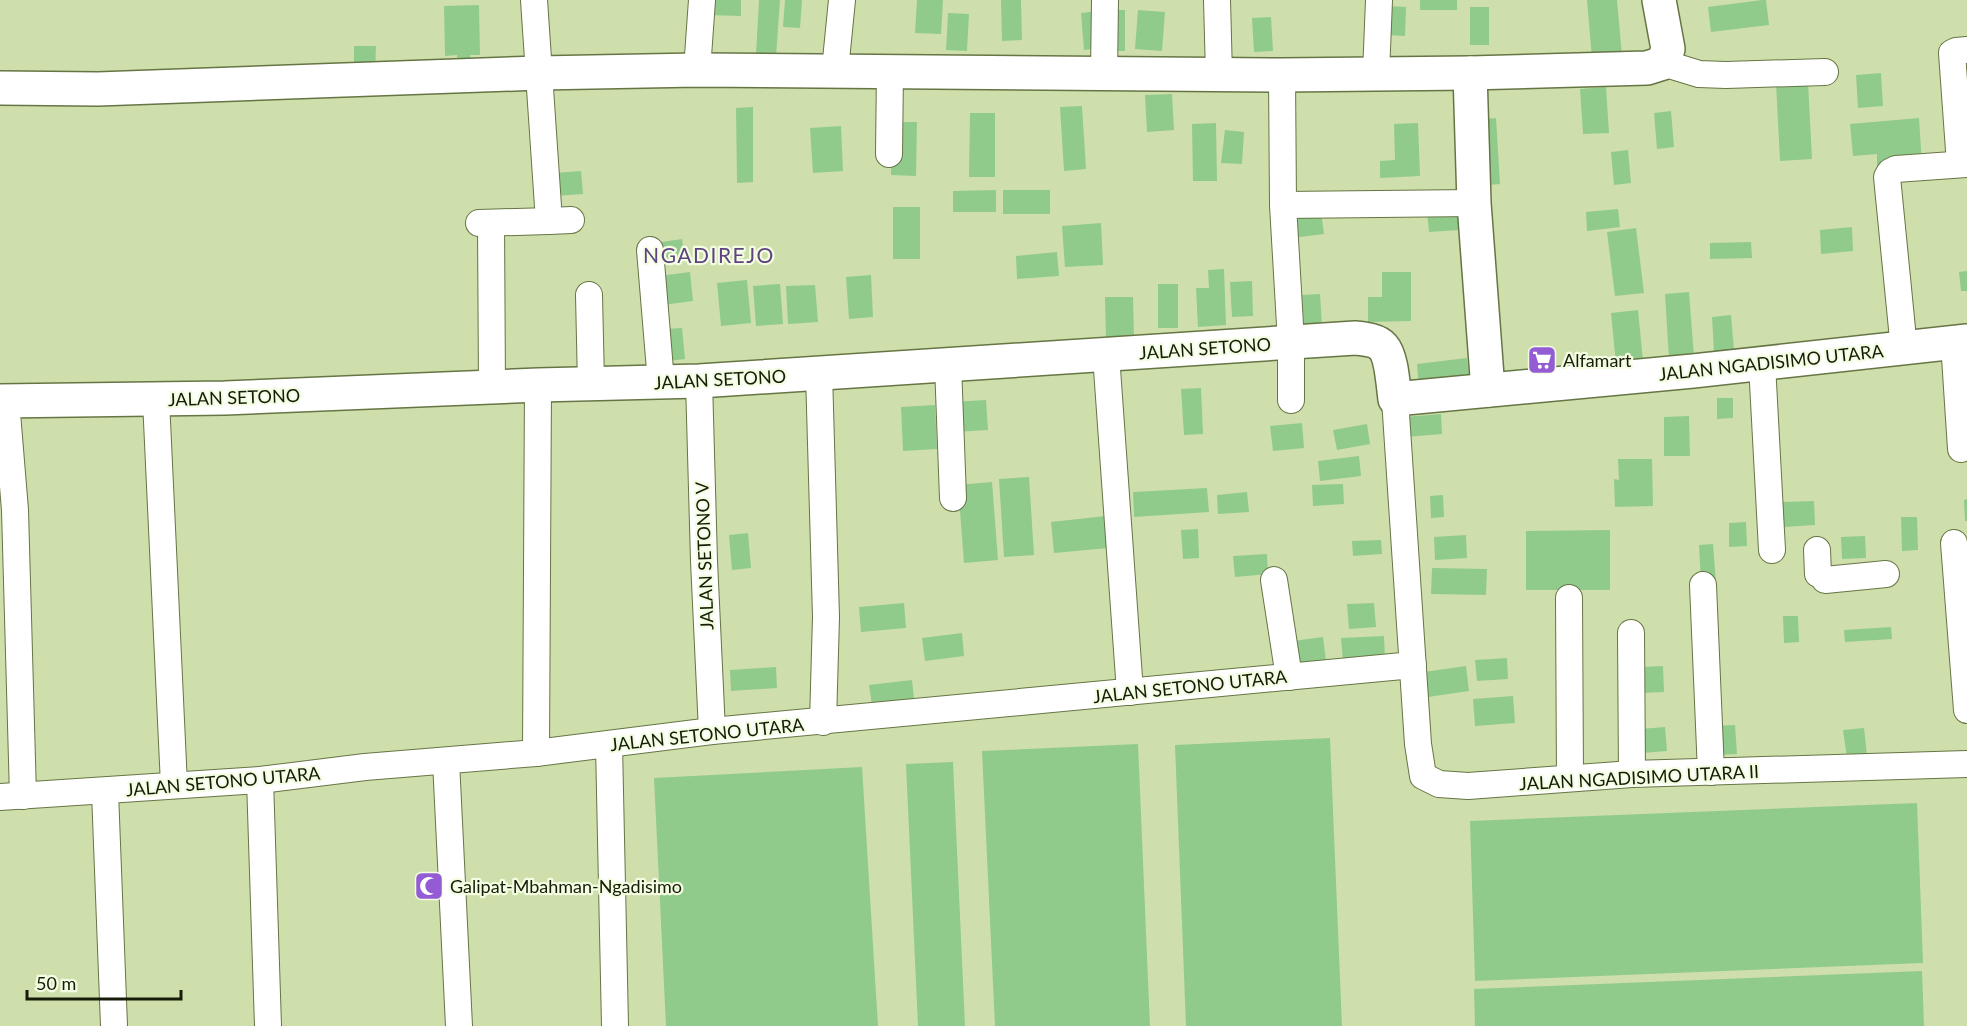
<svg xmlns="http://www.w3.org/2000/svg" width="1967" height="1026" font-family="Lato,sans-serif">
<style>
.building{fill:#91cb8c}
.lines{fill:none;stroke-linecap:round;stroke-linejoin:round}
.street-casing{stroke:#667544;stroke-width:28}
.secondary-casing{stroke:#667544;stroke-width:36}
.street{stroke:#fff;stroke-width:26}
.secondary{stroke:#fff;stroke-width:33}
.labels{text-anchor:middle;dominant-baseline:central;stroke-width:4.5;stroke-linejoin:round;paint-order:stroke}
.street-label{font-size:18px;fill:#161c08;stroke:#f3fde2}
.poi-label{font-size:18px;fill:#161c08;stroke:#f3fde2;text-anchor:start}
.quarter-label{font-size:21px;letter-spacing:1.5px;fill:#5e4380;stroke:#f3fde2}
</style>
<rect width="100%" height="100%" fill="#cedfab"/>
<g class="building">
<polygon points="708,0 741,0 741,16 708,15"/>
<polygon points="759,0 780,0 776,57 756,55"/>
<polygon points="785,0 802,0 800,28 783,27"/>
<polygon points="917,0 943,0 941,34 915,33"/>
<polygon points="1001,0 1021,0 1022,40 1002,41"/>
<rect x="1420" y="0" width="37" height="10"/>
<polygon points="1587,0 1617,0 1622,56 1592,59"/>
<polygon points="1762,0 1766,0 1769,25 1711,32 1708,7"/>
<polygon points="479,5 480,55 470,55 471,65 457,66 457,55 445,56 444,6"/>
<polygon points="1387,6 1406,7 1405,36 1385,35"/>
<rect x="1470" y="7" width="19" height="38"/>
<rect x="1109" y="10" width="16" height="41"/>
<polygon points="1138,10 1165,12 1162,51 1135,49"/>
<polygon points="1099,11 1102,48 1084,50 1081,13"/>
<polygon points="948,13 969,14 967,51 946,50"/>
<polygon points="1271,17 1273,51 1254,52 1252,18"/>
<polygon points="354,46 376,46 375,75 354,74"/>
<polygon points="1881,73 1883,106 1858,108 1856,75"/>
<polygon points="1808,82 1812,159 1780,161 1776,83"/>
<polygon points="1606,87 1609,133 1583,134 1580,89"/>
<polygon points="1172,94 1174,130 1147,132 1145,95"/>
<polygon points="1082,106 1086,169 1064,171 1060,107"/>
<polygon points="753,107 753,182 737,183 736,108"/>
<polygon points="1671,111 1674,147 1657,149 1654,113"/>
<polygon points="970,113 995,113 995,177 969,177"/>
<polygon points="1496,118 1500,184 1477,186 1473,120"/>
<polygon points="1919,118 1922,164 1877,167 1877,154 1853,156 1850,124"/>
<polygon points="892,122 917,122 916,176 891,175"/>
<polygon points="1216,123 1217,181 1193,181 1192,124"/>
<polygon points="1418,123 1420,176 1380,178 1380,161 1395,160 1394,124"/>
<polygon points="841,126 843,171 813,173 810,128"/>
<polygon points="1225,130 1244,132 1242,164 1221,163"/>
<polygon points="1628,150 1631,183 1614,185 1611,152"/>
<polygon points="581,171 583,194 556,196 554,173"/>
<polygon points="996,190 996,212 953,212 953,191"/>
<rect x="1003" y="190" width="47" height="24"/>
<rect x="893" y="207" width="27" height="52"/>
<polygon points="1460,209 1460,230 1429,232 1427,211"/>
<polygon points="1618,209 1620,227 1587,231 1586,212"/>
<polygon points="1321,212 1324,234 1291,238 1289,215"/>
<polygon points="1101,223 1103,265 1065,267 1062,226"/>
<polygon points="1852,227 1853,251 1821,254 1820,230"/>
<polygon points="1636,228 1644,293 1615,296 1607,232"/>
<polygon points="682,239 685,261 658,265 655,243"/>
<polygon points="1751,242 1752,258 1710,259 1710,243"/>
<polygon points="1057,252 1059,276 1017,279 1016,256"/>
<polygon points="1224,269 1226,325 1198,327 1196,288 1209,288 1208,270"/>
<polygon points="1967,271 1967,291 1961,291 1959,272"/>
<polygon points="690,272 693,301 663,305 659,276"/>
<polygon points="1382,272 1411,272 1411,321 1368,322 1368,297 1382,297"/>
<polygon points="871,275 873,317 849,319 846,277"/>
<polygon points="747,280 751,323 721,326 717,283"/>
<polygon points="1252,281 1253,316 1232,317 1230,282"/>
<polygon points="780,284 783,324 756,326 753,286"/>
<rect x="1158" y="284" width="20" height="44"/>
<polygon points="815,285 818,322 788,324 786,286"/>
<polygon points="1689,292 1694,357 1669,359 1665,294"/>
<polygon points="1320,294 1322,326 1304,327 1302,295"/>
<polygon points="1105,297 1133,297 1134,341 1106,341"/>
<polygon points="1638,310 1643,361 1616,364 1611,313"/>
<polygon points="1731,315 1734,350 1714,352 1712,317"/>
<polygon points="682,328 685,359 668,361 665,329"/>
<polygon points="1467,358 1470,382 1419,388 1417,364"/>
<polygon points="1201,388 1203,434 1184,435 1181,389"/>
<polygon points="1717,398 1733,398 1733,418 1717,419"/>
<polygon points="986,400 988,430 954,432 952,402"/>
<polygon points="935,405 937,449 903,451 901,407"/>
<polygon points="1441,414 1442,434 1405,437 1404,417"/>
<polygon points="1689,416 1690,456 1664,456 1664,417"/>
<polygon points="1302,423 1304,448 1273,451 1270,426"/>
<polygon points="1367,424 1370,444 1337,450 1333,430"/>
<polygon points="1359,456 1361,476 1320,481 1318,461"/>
<polygon points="1618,459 1652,459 1653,506 1615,507 1614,479 1619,480"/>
<polygon points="1029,477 1034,555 1004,557 999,479"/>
<polygon points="992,482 998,560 964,563 958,485"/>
<polygon points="1343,484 1344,504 1313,506 1312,485"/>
<polygon points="1207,488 1209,512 1134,517 1133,492"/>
<polygon points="1247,492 1249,512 1218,514 1217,495"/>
<polygon points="1443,495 1444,517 1431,518 1430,496"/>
<polygon points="1967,499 1967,521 1965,521 1964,500"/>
<polygon points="1814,501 1815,525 1784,527 1783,502"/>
<polygon points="1105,516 1108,548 1054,553 1051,522"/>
<polygon points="1901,517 1917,517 1918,550 1902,551"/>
<polygon points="1746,522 1747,546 1729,547 1729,523"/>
<polygon points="1198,529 1199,558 1183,559 1181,530"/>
<polygon points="1610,530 1610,590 1526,590 1526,531"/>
<polygon points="748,533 751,568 732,570 729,535"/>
<polygon points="1466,535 1467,558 1435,560 1434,537"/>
<polygon points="1865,536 1866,558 1842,559 1841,537"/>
<polygon points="1381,540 1382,554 1353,556 1352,541"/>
<polygon points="1713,544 1716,583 1701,584 1699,545"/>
<polygon points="1267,554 1268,574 1235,577 1233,556"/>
<polygon points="1432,568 1487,569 1486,595 1431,594"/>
<polygon points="904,603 906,628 861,632 859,607"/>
<polygon points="1374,603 1376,627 1349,629 1347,604"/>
<polygon points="1783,616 1798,616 1799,642 1784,643"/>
<polygon points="1891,627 1892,639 1845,642 1844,630"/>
<polygon points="962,633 964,656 925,661 922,638"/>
<polygon points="1384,636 1385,658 1343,661 1341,638"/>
<polygon points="1323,637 1326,661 1296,664 1293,641"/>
<polygon points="1507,658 1508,679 1477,681 1475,660"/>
<polygon points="1466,666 1469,691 1428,697 1424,672"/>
<polygon points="1663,666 1664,692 1642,693 1641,667"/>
<polygon points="776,667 777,688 731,691 730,670"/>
<polygon points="912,680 914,699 872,705 869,685"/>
<polygon points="1513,696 1515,723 1475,726 1473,699"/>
<polygon points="1735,725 1737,754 1717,755 1716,726"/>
<polygon points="1665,727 1667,751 1642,753 1640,729"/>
<polygon points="1864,728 1867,755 1847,758 1843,730"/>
<polygon points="1330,738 1342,1026 1186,1026 1175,745"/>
<polygon points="1138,744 1150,1026 995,1026 982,751"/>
<polygon points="953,762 965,1026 918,1026 906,764"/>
<polygon points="862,767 878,1026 666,1026 654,778"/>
<polygon points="1917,803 1923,963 1475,981 1470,821"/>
<polygon points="1922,971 1924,1026 1475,1026 1474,989"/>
</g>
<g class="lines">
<g class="street-casing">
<g id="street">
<polyline points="1217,0 1219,75"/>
<polyline points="1663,63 1699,74 1726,75 1825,72"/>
<polyline points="697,70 702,0"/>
<polyline points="835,70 842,0"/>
<polyline points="1104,74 1105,0"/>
<polyline points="1376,74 1379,0"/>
<polyline points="1282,75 1283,205 1291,342 1291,400"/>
<polyline points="889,154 890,70"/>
<polyline points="1960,164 1952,53 1956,51 1967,50"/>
<polyline points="1283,205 1474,203"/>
<polyline points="549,221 571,220"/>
<polyline points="479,223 549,221 534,0"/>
<polyline points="491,223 492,387"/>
<polyline points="650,250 661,382"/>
<polyline points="589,295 591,384"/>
<polyline points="1954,342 1961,449"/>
<polyline points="1904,349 1887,177 1890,172 1896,169 1967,164"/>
<polyline points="1106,355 1130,692"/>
<polyline points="1762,364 1772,550"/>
<polyline points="948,365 953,498"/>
<polyline points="819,373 826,617 823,722"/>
<polyline points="699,381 704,561 712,731"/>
<polyline points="1395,399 1418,744 1423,776 1439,784 1468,786 1632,774 1967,764"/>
<polyline points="156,400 174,785"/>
<polyline points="6,401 15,510 23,796"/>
<polyline points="1954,543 1967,710"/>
<polyline points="1817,550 1818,574"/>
<polyline points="1274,580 1289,677"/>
<polyline points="1825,580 1886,574"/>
<polyline points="1703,585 1711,772"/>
<polyline points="1569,598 1570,778"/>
<polyline points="1631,633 1632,774"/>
<polyline points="609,745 615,1026"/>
<polyline points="536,753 538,385"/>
<polyline points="446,761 459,1026"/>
<polyline points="260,780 268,1026"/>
<polyline points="105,792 114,1026"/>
<polyline points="0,797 260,780 365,767 536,753 712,731 1413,665"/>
</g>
</g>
<g class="secondary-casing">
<g id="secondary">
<polyline points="1470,73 1474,203 1488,390"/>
<polyline points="0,88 98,89 539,73 697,70 1282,75 1470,73 1647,68 1663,63 1668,49 1659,0"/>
<path d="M0,401L225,398L538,385L699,381L1355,338C1364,339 1377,340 1383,347C1392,357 1393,386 1395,399L1693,371L1967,341"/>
</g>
</g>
<use href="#street" class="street"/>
<use href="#secondary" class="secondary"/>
</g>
<defs>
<g id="supermarket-square" transform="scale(1.5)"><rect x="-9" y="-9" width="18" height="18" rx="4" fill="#945cd4" stroke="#f3fde2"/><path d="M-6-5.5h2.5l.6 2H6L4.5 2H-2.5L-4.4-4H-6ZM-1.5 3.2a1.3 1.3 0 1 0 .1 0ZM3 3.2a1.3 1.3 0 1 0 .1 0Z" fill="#fff"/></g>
<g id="mosque-square" transform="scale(1.5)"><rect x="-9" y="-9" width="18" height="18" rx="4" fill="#945cd4" stroke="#f3fde2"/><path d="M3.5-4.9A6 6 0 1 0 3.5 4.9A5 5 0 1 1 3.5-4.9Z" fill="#fff"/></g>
</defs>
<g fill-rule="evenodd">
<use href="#supermarket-square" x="1542" y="360"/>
<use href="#mosque-square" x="429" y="886"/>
</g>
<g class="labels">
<g class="street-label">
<text transform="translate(1205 348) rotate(-4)">JALAN SETONO</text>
<text transform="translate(1771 362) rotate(-6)">JALAN NGADISIMO UTARA</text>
<text transform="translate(720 379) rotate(-3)">JALAN SETONO</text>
<text transform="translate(234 397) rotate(-2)">JALAN SETONO</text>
<text transform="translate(704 556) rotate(-92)">JALAN SETONO V</text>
<text transform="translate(1190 686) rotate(-6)">JALAN SETONO UTARA</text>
<text transform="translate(707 734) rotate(-6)">JALAN SETONO UTARA</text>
<text transform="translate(1639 777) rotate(-3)">JALAN NGADISIMO UTARA II</text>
<text transform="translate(223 781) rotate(-5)">JALAN SETONO UTARA</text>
</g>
<g class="poi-label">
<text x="1563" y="360">Alfamart</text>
<text x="450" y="886">Galipat-Mbahman-Ngadisimo</text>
</g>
<g class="quarter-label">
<text x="709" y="254">NGADIREJO</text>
</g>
</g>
<path d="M27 990v9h154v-9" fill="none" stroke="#161c08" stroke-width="3"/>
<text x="36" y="990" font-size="18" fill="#161c08" stroke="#f3fde2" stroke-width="4.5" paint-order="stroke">50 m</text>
</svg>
